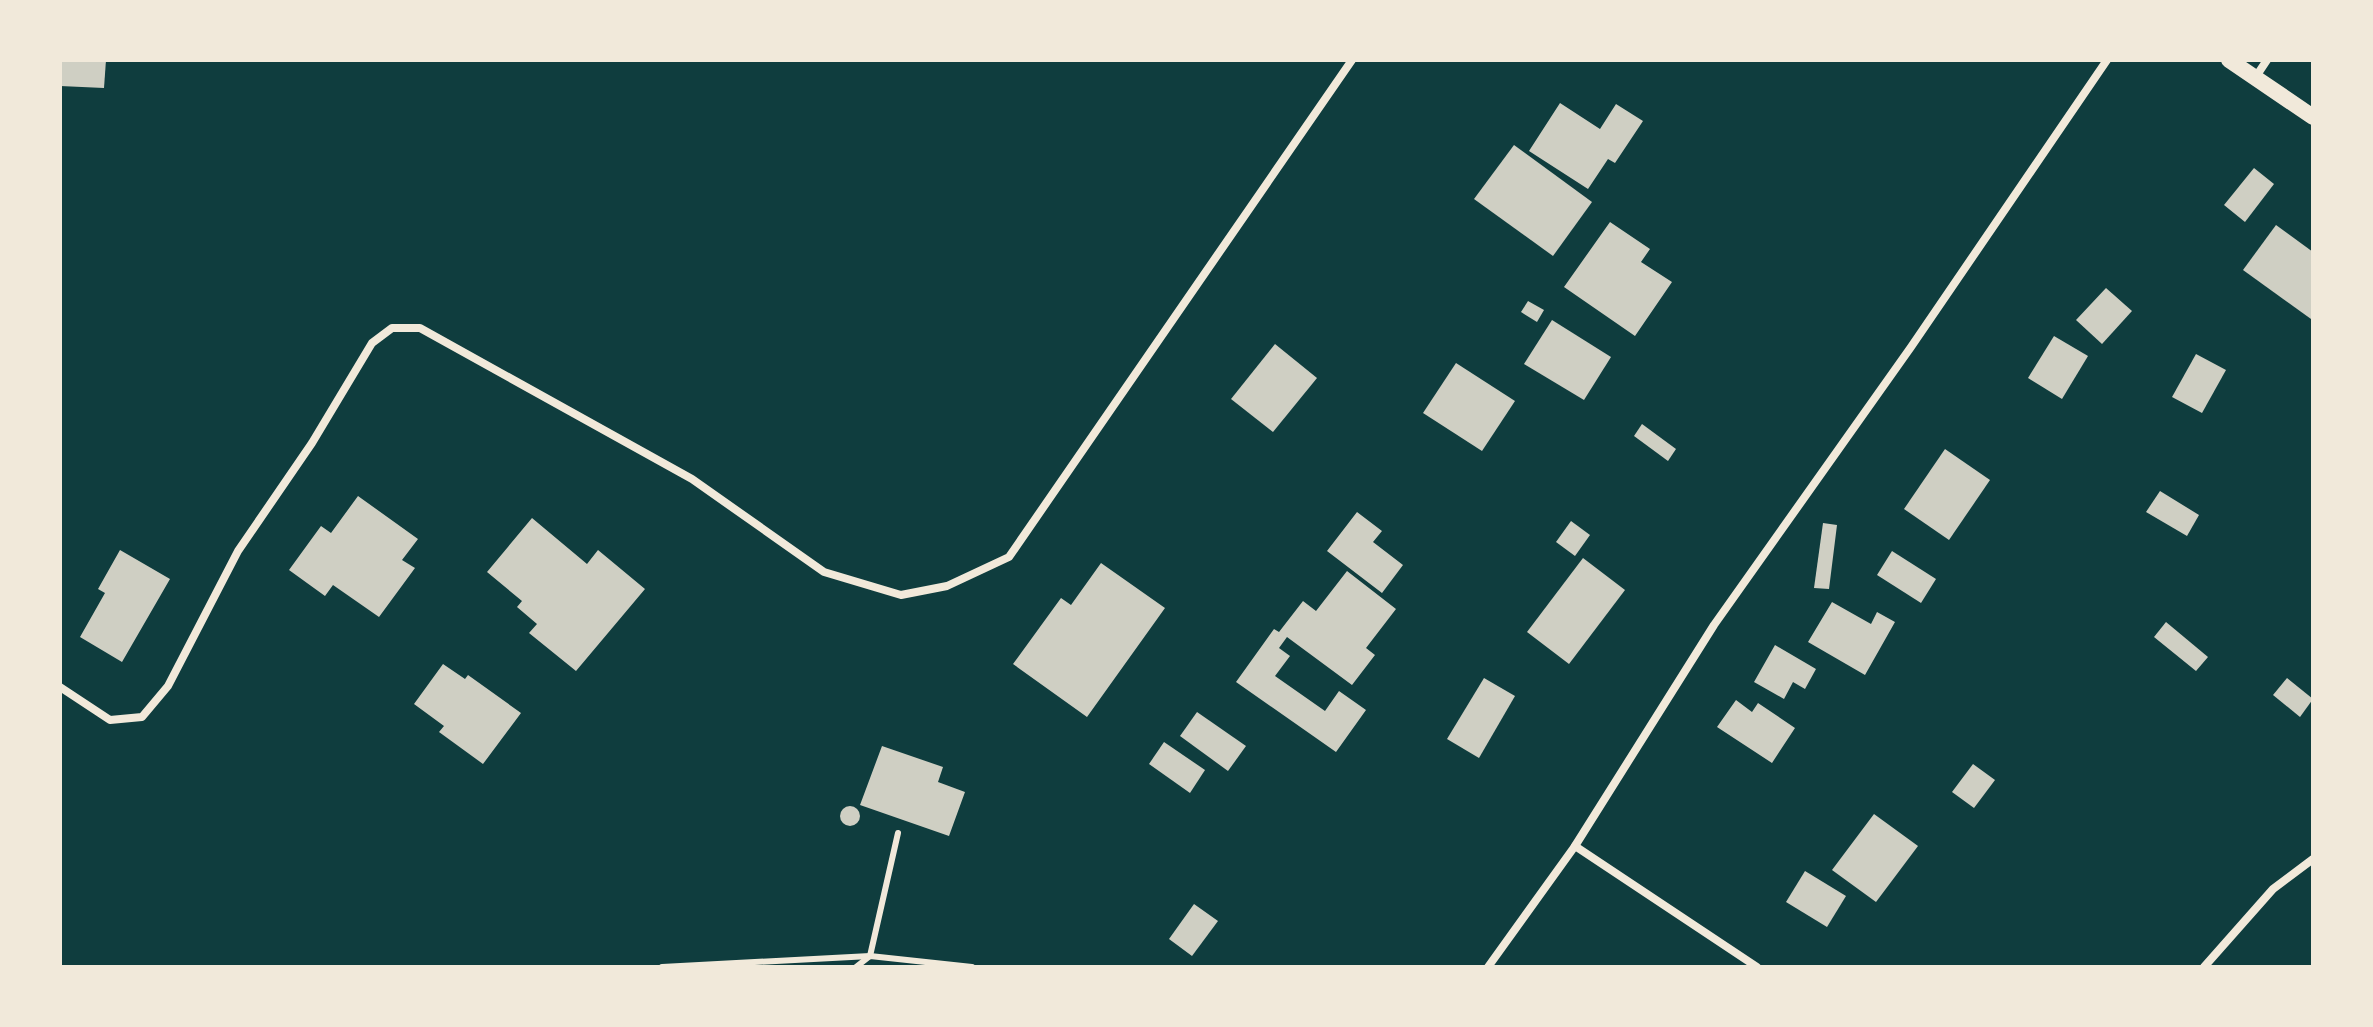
<svg xmlns="http://www.w3.org/2000/svg" width="2373" height="1027" font-family="Inter,sans-serif">
<style>
.building{fill:#cfcfc3}
.lines{fill:none;stroke-linecap:round;stroke-linejoin:round}
.service{stroke:#f1e9da;stroke-width:6}
.minor{stroke:#f1e9da;stroke-width:8}
.secondary{stroke:#f1e9da;stroke-width:16}
</style>
<rect width="100%" height="100%" fill="#0f3d3e"/>
<g class="building">
<polygon points="60,60 106,60 104,88 60,86"/>
<polygon points="1560,103 1600,129 1616,104 1643,121 1615,163 1608,159 1588,189 1529,151"/>
<polygon points="1514,145 1592,202 1553,256 1474,199"/>
<polygon points="2254,168 2274,184 2245,222 2224,205"/>
<polygon points="1610,222 1650,249 1641,262 1672,282 1635,336 1564,287"/>
<polygon points="2276,225 2313,252 2311,319 2243,270"/>
<polygon points="2106,288 2132,311 2102,344 2076,320"/>
<polygon points="1528,301 1544,310 1537,322 1521,312"/>
<polygon points="1552,320 1611,357 1584,400 1524,364"/>
<polygon points="2054,336 2088,356 2062,399 2028,378"/>
<polygon points="1275,344 1317,378 1273,432 1231,399"/>
<polygon points="2196,354 2226,370 2202,413 2172,397"/>
<polygon points="1456,363 1515,401 1482,451 1423,413"/>
<polygon points="1642,424 1676,449 1668,461 1634,436"/>
<polygon points="1945,449 1990,480 1949,540 1904,509"/>
<polygon points="2160,491 2199,515 2187,536 2146,512"/>
<polygon points="358,496 418,539 402,560 415,568 379,617 333,585 325,596 289,570 321,526 331,533"/>
<polygon points="1357,512 1382,531 1373,542 1403,565 1382,593 1327,551"/>
<polygon points="532,518 587,564 598,550 645,589 576,671 529,633 537,624 517,607 522,601 487,572"/>
<polygon points="1571,521 1590,535 1575,556 1556,542"/>
<polygon points="1823,523 1837,525 1829,589 1814,588"/>
<polygon points="120,550 170,579 122,662 80,637 105,593 98,589"/>
<polygon points="1892,551 1936,579 1921,603 1877,575"/>
<polygon points="1583,558 1625,590 1569,664 1527,632"/>
<polygon points="1101,563 1165,608 1087,717 1013,664 1061,598 1071,605"/>
<polygon points="1347,571 1396,609 1366,648 1375,655 1352,685 1287,637 1279,648 1290,656 1275,676 1325,711 1339,691 1366,710 1336,752 1236,682 1274,629 1279,632 1303,601 1316,611"/>
<polygon points="1832,602 1871,624 1877,612 1895,622 1865,675 1808,642"/>
<polygon points="2166,622 2208,657 2196,671 2154,637"/>
<polygon points="1775,645 1816,669 1805,689 1793,682 1784,699 1754,682"/>
<polygon points="443,664 465,679 468,675 521,713 483,764 439,732 444,726 414,704"/>
<polygon points="1484,678 1515,696 1479,758 1447,739"/>
<polygon points="2287,678 2313,699 2300,717 2273,695"/>
<polygon points="1736,700 1752,712 1758,703 1795,728 1772,763 1717,727"/>
<polygon points="1197,712 1246,746 1228,771 1180,736"/>
<polygon points="1164,742 1205,770 1190,793 1149,764"/>
<polygon points="882,746 943,767 938,782 965,792 949,836 860,805"/>
<polygon points="1973,764 1995,780 1974,808 1952,792"/>
<circle cx="850" cy="816" r="10"/>
<polygon points="1874,814 1918,846 1876,902 1832,870"/>
<polygon points="1805,871 1846,896 1827,927 1786,902"/>
<polygon points="1194,904 1218,921 1192,956 1169,939"/>
</g>
<g class="lines">
<g class="service">
<polyline points="662,967 870,956 972,967"/>
<polyline points="856,967 870,956 898,833"/>
</g>
<g class="minor">
<polyline points="2255,78 2267,60"/>
<polyline points="60,687 110,720 142,717 168,686 238,551 312,443 372,343 392,328 420,328 692,479 824,572 901,595 947,586 1009,557 1352,60"/>
<polyline points="1575,846 1757,967"/>
<polyline points="1488,967 1575,846 1714,625 1911,347 2107,60"/>
<polyline points="2204,967 2273,889 2313,859"/>
</g>
<polyline class="secondary" points="2229,60 2313,117"/>
</g>
<rect width="2373" height="1027" fill="none" stroke="#f1e9da" stroke-width="124"/>
</svg>
